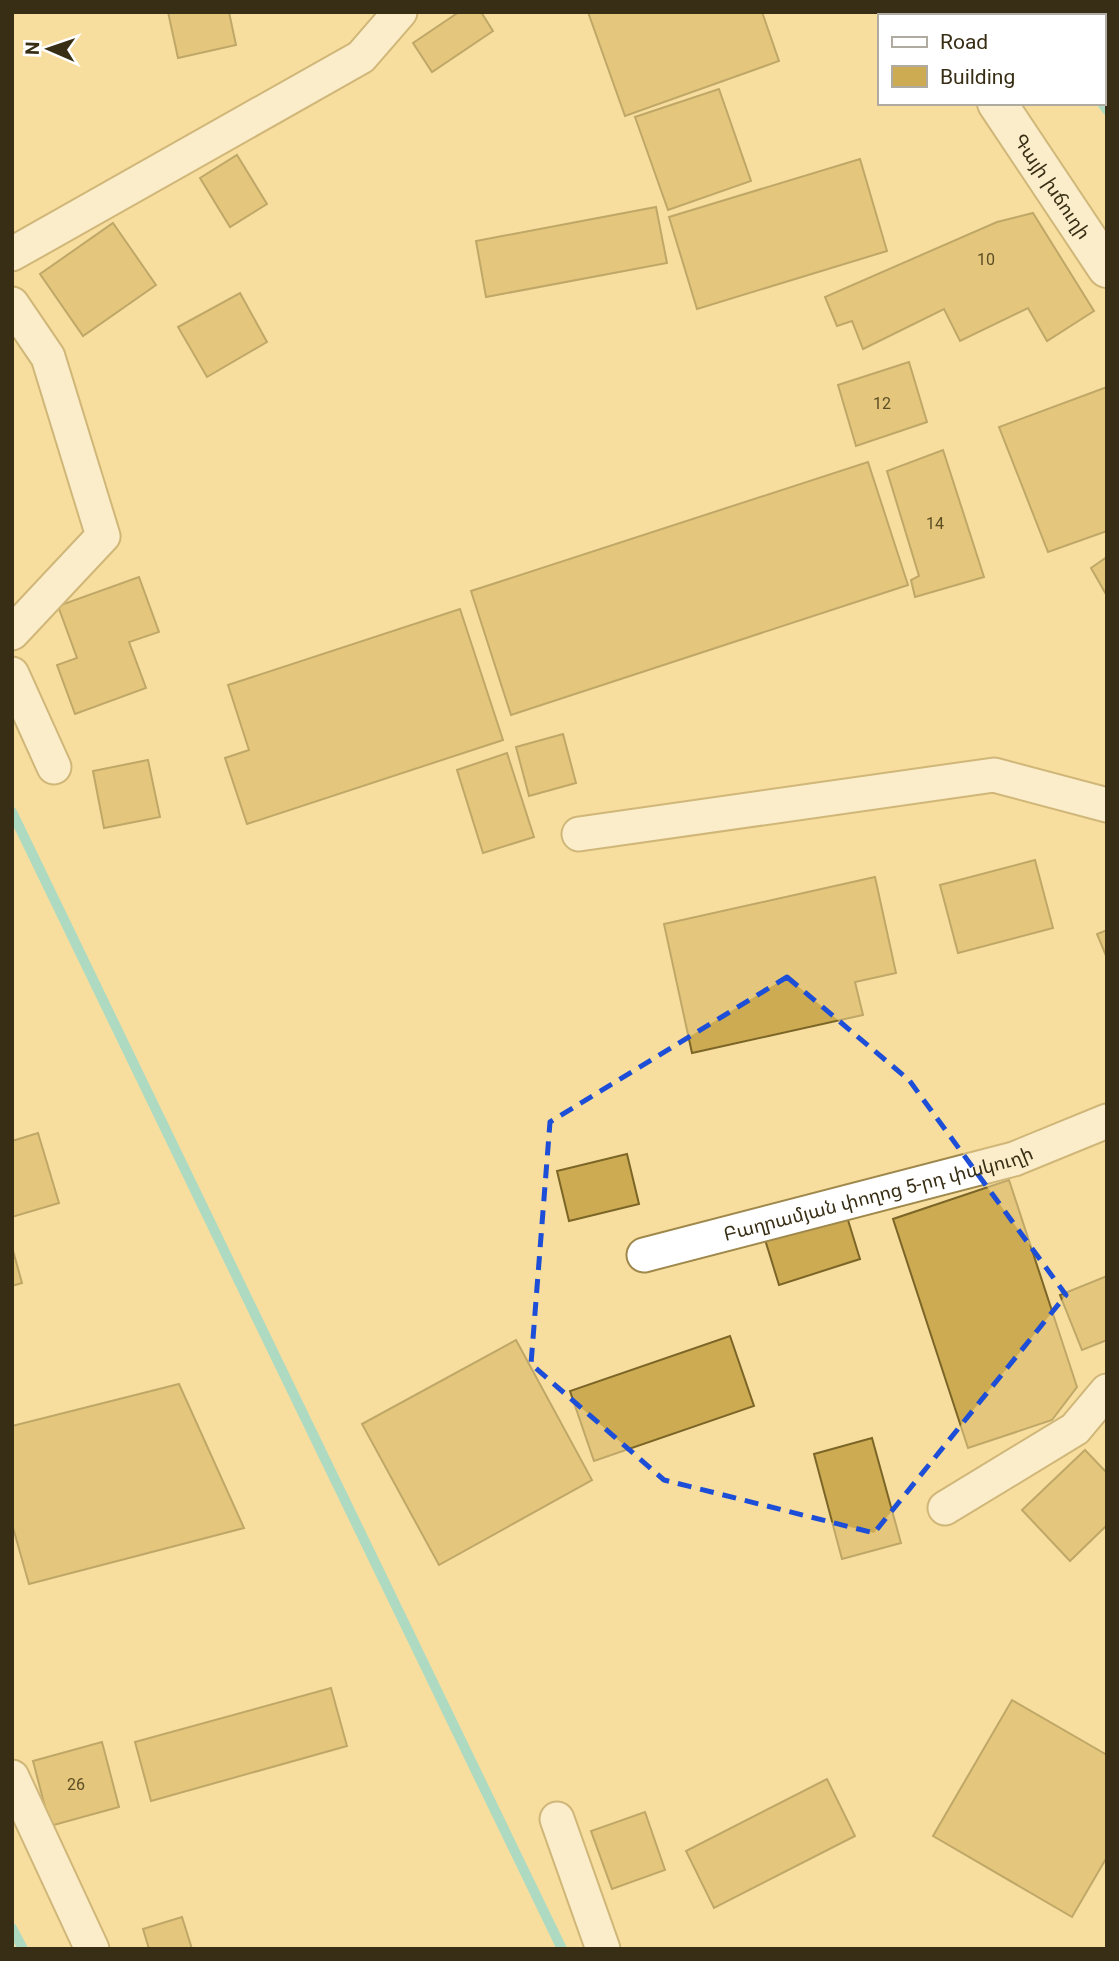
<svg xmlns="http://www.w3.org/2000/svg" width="1119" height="1961" font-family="Roboto,'Noto Sans Armenian',sans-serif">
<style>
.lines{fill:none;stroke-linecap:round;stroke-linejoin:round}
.stream{stroke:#56d6ea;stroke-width:10}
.building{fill:#cdab53;stroke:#7b6527;stroke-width:2}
.minor-casing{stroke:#9f884c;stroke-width:37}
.secondary-casing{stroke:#9f884c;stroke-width:42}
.path{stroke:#bba673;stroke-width:4.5;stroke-dasharray:2 5;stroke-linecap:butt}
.minor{stroke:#fff;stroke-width:33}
.secondary{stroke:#fff;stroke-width:38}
.marked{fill:none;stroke:#1d4ed8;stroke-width:5;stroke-dasharray:14 9;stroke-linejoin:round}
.labels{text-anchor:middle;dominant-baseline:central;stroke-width:5;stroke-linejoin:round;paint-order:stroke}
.number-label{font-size:16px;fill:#5d4d24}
.street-label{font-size:19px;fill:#382e15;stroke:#fff}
</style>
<rect width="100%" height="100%" fill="#f7de9f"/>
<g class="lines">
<g class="stream">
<polyline points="1036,12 1038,16"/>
<polyline points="1102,103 1107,110"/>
<polyline points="12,812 562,1949"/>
<polyline points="12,1928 23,1949"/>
</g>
</g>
<g class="building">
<polygon points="168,12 229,12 236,45 178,58"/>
<polygon points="459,12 481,12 493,31 432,72 413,43"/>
<polygon points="588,12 762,12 779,61 625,116"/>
<polygon points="719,89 751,181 668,210 635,117"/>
<polygon points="237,155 267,204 230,227 200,178"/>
<polygon points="860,159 887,251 697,309 669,217"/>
<polygon points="656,207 667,263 486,297 476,241"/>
<polygon points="1033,213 1094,311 1047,341 1028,308 960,341 944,309 863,349 852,321 837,326 825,297 997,222"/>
<polygon points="113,223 156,285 83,336 40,274"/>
<polygon points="240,293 267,342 207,377 178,327"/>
<polygon points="909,362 927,422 856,446 838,385"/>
<polygon points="1107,387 1107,531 1048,552 999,427"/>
<polygon points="943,450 984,577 915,597 911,580 919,576 887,471"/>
<polygon points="868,462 908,585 511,715 471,591"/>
<polygon points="1107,557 1107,596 1091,568"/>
<polygon points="139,577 159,632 129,642 146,688 75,714 57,665 77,658 58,606"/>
<polygon points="460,609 503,740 247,824 225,758 249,750 228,685"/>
<polygon points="563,734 576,783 529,796 516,747"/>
<polygon points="507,753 534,837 483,853 457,770"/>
<polygon points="148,760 160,817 104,828 93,771"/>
<polygon points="1035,860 1053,928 958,953 940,885"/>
<polygon points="875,877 896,973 855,982 863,1015 692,1053 664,924"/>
<polygon points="1107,930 1107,958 1097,934"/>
<polygon points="38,1133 59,1203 12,1217 12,1141"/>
<polygon points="627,1154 639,1204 569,1221 557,1171"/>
<polygon points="1009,1180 1077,1387 1052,1420 968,1448 893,1219"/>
<polygon points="844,1207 860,1259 779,1285 763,1233"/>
<polygon points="12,1247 22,1283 12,1286"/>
<polygon points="1107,1276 1107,1340 1082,1350 1060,1295"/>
<polygon points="730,1336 754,1406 594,1461 570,1391"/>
<polygon points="516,1340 592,1480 439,1565 362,1424"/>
<polygon points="179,1384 244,1528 29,1584 12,1524 12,1426"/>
<polygon points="872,1438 901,1543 842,1559 814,1454"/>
<polygon points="1085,1450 1107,1473 1107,1525 1070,1561 1022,1510"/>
<polygon points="331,1688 347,1746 151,1801 135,1742"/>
<polygon points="1012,1700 1107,1755 1107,1857 1072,1917 933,1836"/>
<polygon points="102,1742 119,1807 50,1826 33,1761"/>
<polygon points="827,1779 855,1836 714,1908 686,1851"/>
<polygon points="645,1812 665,1870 612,1889 591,1831"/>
<polygon points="182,1917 192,1949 149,1949 143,1929"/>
</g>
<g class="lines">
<g class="minor-casing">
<g id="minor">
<polyline points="12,254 361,57 400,12"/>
<polyline points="12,304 48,357 103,536 12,633"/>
<polyline points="12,674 54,767"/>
<polyline points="579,834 994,775 1107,805"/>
<path id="s1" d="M644,1255L1014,1159L1107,1121"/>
<polyline points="945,1508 1075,1429 1107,1391"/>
<polyline points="12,1777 92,1949"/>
<polyline points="557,1819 603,1949"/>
</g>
</g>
<g class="secondary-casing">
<g id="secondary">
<polyline points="936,12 938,16"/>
<path id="s2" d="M997,103L1107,268"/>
</g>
</g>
<g class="path">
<polyline points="1083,12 1086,16"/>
<polyline points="1103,41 1107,46"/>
</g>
<use href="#minor" class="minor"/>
<use href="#secondary" class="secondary"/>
</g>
<path d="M0 0H1119V1961H0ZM787,977L909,1080L1066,1295L874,1533L664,1480L531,1364L550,1122Z" fill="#f7de9f" fill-opacity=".55" fill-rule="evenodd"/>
<path class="marked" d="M787,977L909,1080L1066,1295L874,1533L664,1480L531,1364L550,1122Z"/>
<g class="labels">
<g class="number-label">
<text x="986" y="259">10</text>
<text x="882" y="403">12</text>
<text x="935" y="523">14</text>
<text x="76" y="1784">26</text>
</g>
<g class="street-label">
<text stroke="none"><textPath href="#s2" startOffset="100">Գայի խճուղի</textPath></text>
<text stroke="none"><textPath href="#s1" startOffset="242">Բաղրամյան փողոց 5-րդ փակուղի</textPath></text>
</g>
</g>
<rect width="1119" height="1961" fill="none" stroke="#382e15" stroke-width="28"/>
<rect x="878" y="14" width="228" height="91" fill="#ffffff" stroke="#afaba1" stroke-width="2"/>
<rect x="892" y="37" width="35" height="10" fill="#ffffff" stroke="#afaba1" stroke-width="2"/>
<text x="940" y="49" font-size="21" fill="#382e15">Road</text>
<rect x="892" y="66" width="35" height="21" fill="#cdab53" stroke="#afaba1" stroke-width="2"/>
<text x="940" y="84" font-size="21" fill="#382e15">Building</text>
<g transform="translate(49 49) rotate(272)" stroke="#ffffff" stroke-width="5" paint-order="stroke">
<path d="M0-5L12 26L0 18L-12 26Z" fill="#382e15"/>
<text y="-10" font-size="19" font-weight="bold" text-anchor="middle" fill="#382e15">N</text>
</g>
</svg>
